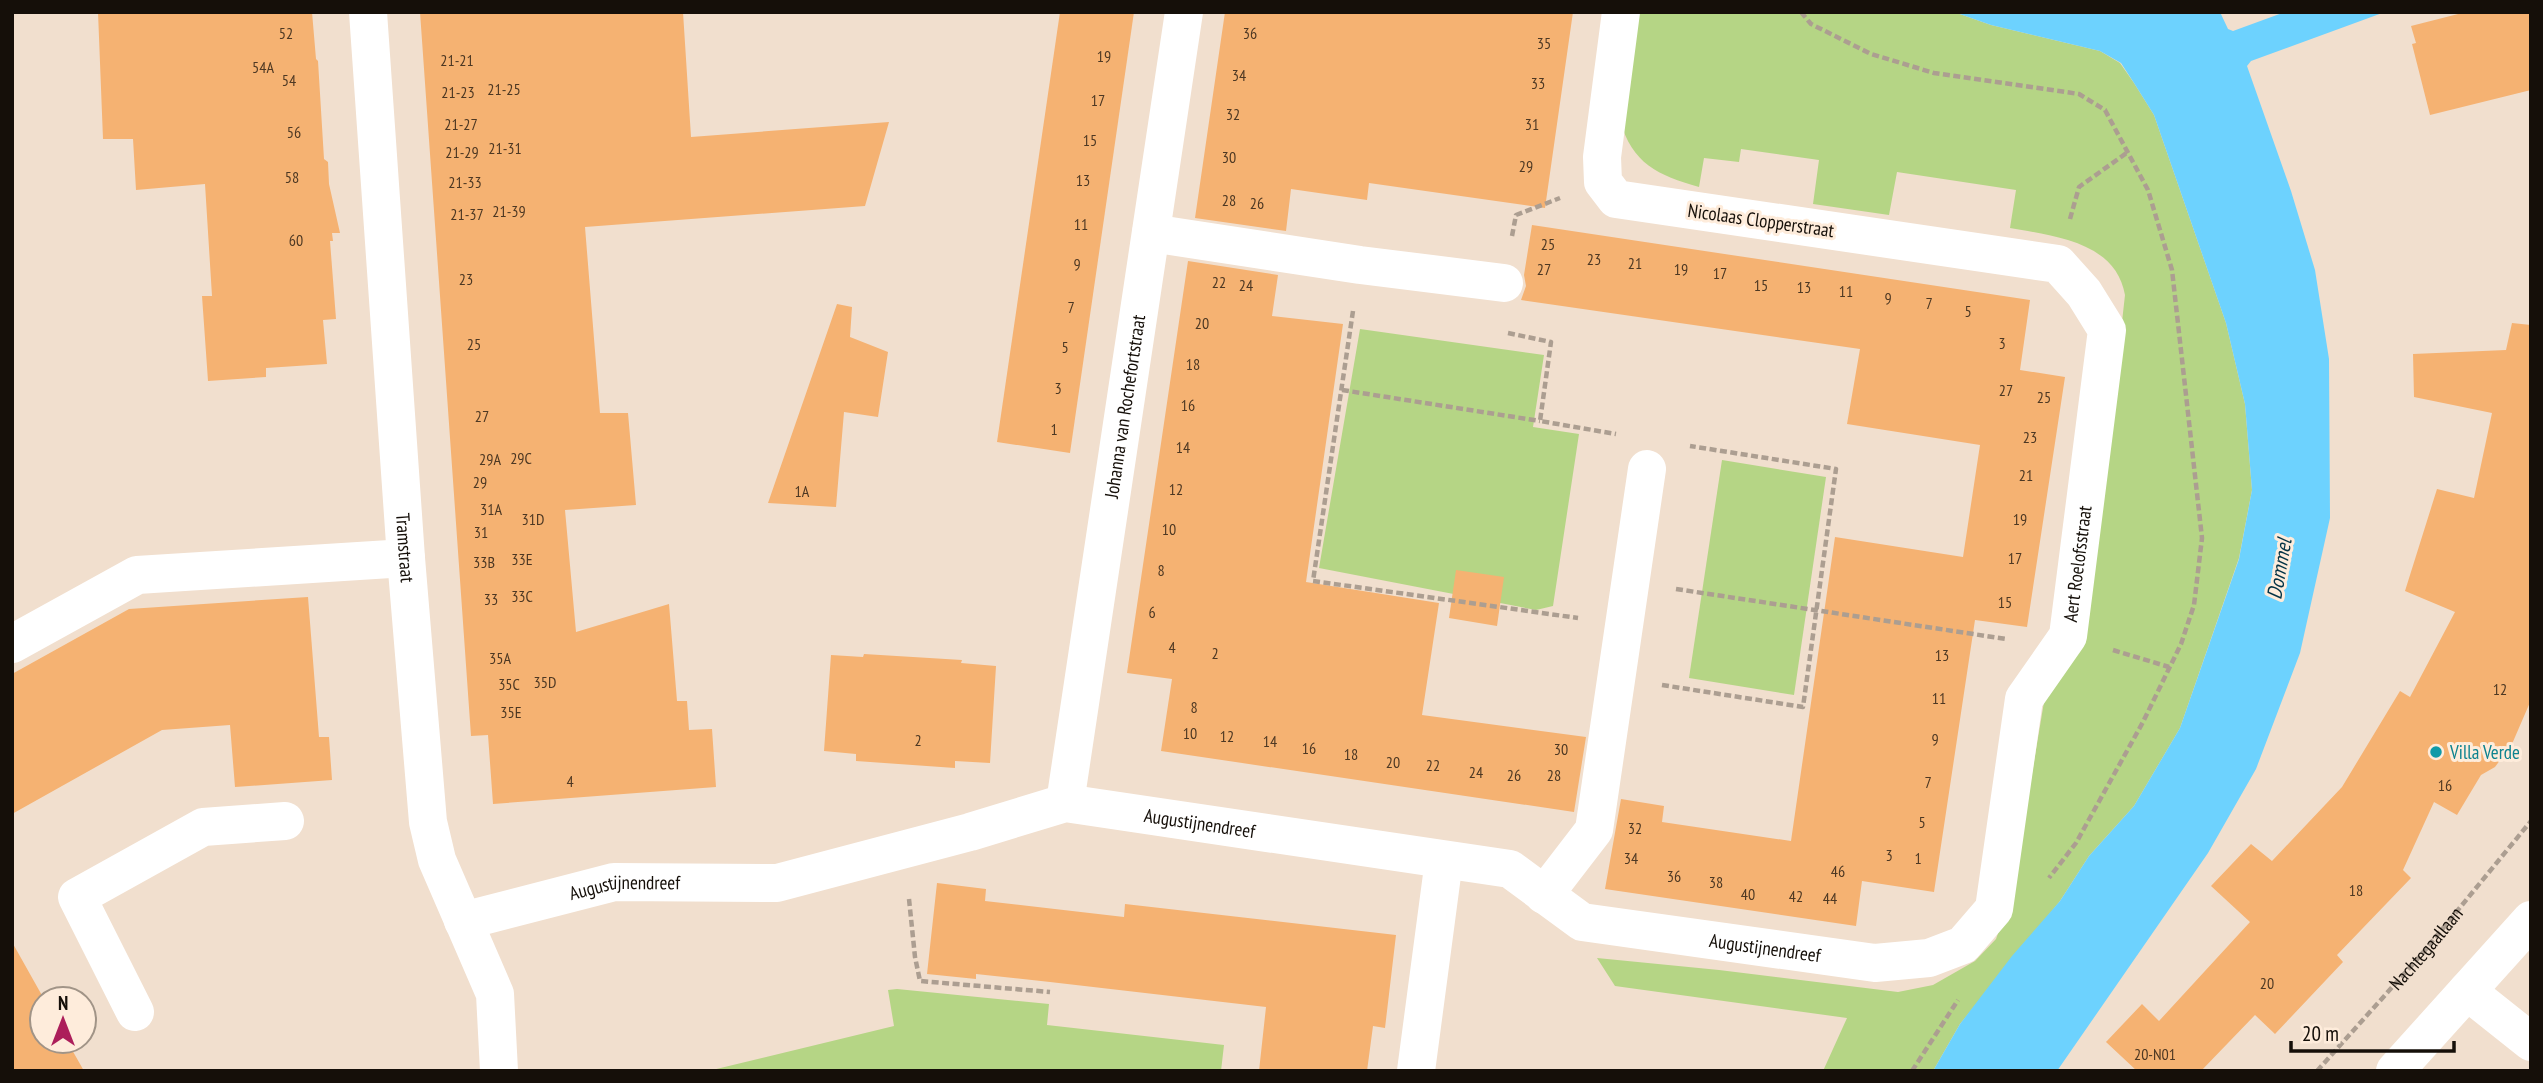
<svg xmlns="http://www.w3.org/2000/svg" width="2543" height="1083" font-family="'PT Sans Narrow',sans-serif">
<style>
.green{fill:#b5d585}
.water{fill:#6dd2fe}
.building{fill:#f5b272}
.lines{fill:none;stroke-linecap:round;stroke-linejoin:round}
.path{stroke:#ac9e91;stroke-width:4.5;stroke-dasharray:7 3.5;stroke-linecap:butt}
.minor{stroke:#fff;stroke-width:38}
.culture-dot{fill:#0f9aa8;stroke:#feecdb;stroke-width:2.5}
.labels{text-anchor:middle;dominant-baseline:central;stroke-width:6;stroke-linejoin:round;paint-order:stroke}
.number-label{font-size:16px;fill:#4d3823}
.street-label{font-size:19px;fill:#150f09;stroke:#feecdb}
.culture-label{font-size:19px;fill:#0d838f;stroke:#feecdb;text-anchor:start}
.water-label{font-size:21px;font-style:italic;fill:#043446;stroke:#feecdb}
</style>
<rect width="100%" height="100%" fill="#f1dfce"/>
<g class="green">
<path d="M1633,12H1954L1991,25L2100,51L2120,63L2134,83L2154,115L2226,323L2245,404L2252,490L2239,558L2180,728L2134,806L2089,856L2060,901L1960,1024L1933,1071H1823L1847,1018L1615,986L1597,958L1719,970L1898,992L1933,985L1975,961L1996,939L2012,893L2046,690L2089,617L2125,295C2116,242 2054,236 2010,228L2016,190L1897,172L1889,215L1813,204L1819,160L1741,149L1739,162L1704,158L1699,187C1658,175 1632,164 1620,120Z"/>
<polygon points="1360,329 1544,355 1533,427 1579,434 1553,606 1536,610 1319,568"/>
<polygon points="1722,460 1826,477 1794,695 1689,678"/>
<polygon points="897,989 1049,1004 1047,1025 1224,1045 1221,1071 708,1071 894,1026 888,990"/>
</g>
<polygon class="water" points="1954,12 2220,12 2228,29 2233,31 2285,12 2385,12 2251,61 2247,66 2291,191 2315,270 2329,359 2330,518 2300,653 2256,769 2208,853 2057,1071 1933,1071 1960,1024 2012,956 2060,901 2089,856 2134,806 2180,728 2239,559 2252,490 2245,404 2226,323 2154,115 2134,83 2121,63 2100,51 1991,25"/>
<g class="building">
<polygon points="98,12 312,12 316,59 318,61 324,159 328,162 329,184 340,233 332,233 333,241 330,241 336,319 323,320 327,364 266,368 266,377 208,381 202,296 212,296 205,184 136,190 133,139 103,139"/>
<polygon points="420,12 683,12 691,137 889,122 865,206 585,227 600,413 628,413 636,505 565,510 576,632 669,604 677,701 687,701 689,730 712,729 716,787 493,804 488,735 471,736"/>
<polygon points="1060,12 1134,12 1070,453 997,442"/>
<polygon points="1225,12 1573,12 1545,208 1369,183 1367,200 1291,189 1286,231 1195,218"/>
<polygon points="2466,12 2531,12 2531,90 2430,115 2412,44 2416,43 2411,26"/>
<polygon points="1532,225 2030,300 2020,370 2065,377 2027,627 1975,620 1934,892 1862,881 1856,926 1605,889 1621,799 1664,806 1662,822 1791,841 1835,537 1963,557 1980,445 1847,424 1860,349 1521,300 1526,286 1524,275"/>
<polygon points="1188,261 1278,275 1272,316 1343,324 1306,582 1439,603 1422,715 1586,737 1574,812 1161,751 1172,679 1127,673"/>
<polygon points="837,304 852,307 850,337 888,352 878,417 844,412 836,507 768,503"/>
<polygon points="2512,323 2531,325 2531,700 2512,744 2495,767 2481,775 2457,815 2434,802 2403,870 2411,878 2337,955 2343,962 2275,1034 2255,1015 2201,1071 2137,1071 2106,1042 2142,1004 2159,1021 2250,922 2211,886 2251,844 2272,861 2342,787 2400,691 2410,697 2455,612 2405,591 2437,489 2474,498 2492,413 2414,397 2413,354 2506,350"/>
<polygon points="1456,570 1504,577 1497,626 1449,618"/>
<polygon points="308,597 319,737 329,737 332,780 235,787 230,725 162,730 12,814 12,674 129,609"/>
<polygon points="864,654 962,660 961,663 996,666 990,763 955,761 955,768 856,761 856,754 824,751 831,655 863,657"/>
<polygon points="937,883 986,889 985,901 1124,917 1125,904 1396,935 1385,1028 1373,1026 1367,1071 1259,1071 1266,1007 1050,982 976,974 976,979 927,974"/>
<polygon points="12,942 44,999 42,999 42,1041 67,1041 84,1071 12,1071"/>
</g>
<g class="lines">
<g class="path">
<polyline points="1801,12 1811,24 1871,54 1934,73 2079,94 2105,110 2148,190 2172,270 2202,538 2194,605 2181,644 2143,722 2076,843 2049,878"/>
<polyline points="2070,219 2079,187 2128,152"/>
<polyline points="1512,236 1516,215 1560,198"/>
<polyline points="1353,311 1313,581 1578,618"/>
<polyline points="1508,333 1551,342 1540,421 1616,434"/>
<polyline points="1342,390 1540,421"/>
<polyline points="1676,589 2006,639"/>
<polyline points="2113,650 2169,667"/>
<polyline points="1662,685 1803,707 1836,469 1690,446"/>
<polyline points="909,899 915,957 920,981 1050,992"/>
<polyline points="1912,1071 1958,1000"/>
<path id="s1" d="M2317,1071L2421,955L2531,821"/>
</g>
<g class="minor">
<path id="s2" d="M368,12L406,558L428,822L437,860L495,994L499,1071"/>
<polyline points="1151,233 1360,265 1504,283"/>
<polyline points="12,644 137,575 406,558"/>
<path id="s3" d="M1065,803L1184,12"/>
<polyline points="1544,895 1594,830 1647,469"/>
<path id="s4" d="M463,921L614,882L777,883L970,832L1065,803L1510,869L1582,922L1875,963L1929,958L1963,945L1994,909L2024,699L2068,636L2107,330L2084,293L2058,264L1616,199L1603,182L1602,157L1621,12"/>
<polyline points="2467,991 2531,1042"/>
<polyline points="135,1012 77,897 203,827 285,821"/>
<polyline points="1416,1071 1444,860"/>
<polyline points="2395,1071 2531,920"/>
</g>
</g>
<circle class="culture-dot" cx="2436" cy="752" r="7"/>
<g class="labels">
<g class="number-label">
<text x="286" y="33">52</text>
<text x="1250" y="33">36</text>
<text x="1544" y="43">35</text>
<text x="1104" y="56">19</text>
<text x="457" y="60">21-21</text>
<text x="263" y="67">54A</text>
<text x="1239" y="75">34</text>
<text x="289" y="80">54</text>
<text x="1538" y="83">33</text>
<text x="504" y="89">21-25</text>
<text x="458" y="92">21-23</text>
<text x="1098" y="100">17</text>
<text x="1233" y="114">32</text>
<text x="461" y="124">21-27</text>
<text x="1532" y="124">31</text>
<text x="294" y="132">56</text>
<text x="1090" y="140">15</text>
<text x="505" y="148">21-31</text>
<text x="462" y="152">21-29</text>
<text x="1229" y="157">30</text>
<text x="1526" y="166">29</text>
<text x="292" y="177">58</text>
<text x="1083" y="180">13</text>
<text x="465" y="182">21-33</text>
<text x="1229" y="200">28</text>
<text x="1257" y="203">26</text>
<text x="509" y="211">21-39</text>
<text x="467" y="214">21-37</text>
<text x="1081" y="224">11</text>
<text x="296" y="240">60</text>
<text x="1548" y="244">25</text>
<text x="1594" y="259">23</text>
<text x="1635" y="263">21</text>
<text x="1077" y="264">9</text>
<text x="1544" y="269">27</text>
<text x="1681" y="269">19</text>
<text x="1720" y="273">17</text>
<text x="466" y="279">23</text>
<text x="1219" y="282">22</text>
<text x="1246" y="285">24</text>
<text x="1761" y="285">15</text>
<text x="1804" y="287">13</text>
<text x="1846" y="291">11</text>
<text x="1888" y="298">9</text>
<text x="1929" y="303">7</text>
<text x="1071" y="307">7</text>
<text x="1968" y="311">5</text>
<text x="1202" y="323">20</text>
<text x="2002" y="343">3</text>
<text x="474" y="344">25</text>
<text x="1065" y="347">5</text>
<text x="1193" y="364">18</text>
<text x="1058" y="388">3</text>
<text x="2006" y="390">27</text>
<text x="2044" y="397">25</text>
<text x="1188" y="405">16</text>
<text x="482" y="416">27</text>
<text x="1054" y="429">1</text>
<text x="2030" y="437">23</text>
<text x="1183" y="447">14</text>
<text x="521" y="458">29C</text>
<text x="490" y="459">29A</text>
<text x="2026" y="475">21</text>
<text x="480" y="482">29</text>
<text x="1176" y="489">12</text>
<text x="802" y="491">1A</text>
<text x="491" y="509">31A</text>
<text x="533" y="519">31D</text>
<text x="2020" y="519">19</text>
<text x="1169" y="529">10</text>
<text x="481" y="532">31</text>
<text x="2015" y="558">17</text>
<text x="522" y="559">33E</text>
<text x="484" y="562">33B</text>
<text x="1161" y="570">8</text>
<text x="522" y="596">33C</text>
<text x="491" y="599">33</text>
<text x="2005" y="602">15</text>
<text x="1152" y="612">6</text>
<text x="1172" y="647">4</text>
<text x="1215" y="653">2</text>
<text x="1942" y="655">13</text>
<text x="500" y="658">35A</text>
<text x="545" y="682">35D</text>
<text x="509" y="684">35C</text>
<text x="2500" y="689">12</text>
<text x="1939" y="698">11</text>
<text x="1194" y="707">8</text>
<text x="511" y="712">35E</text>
<text x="1190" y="733">10</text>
<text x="1227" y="736">12</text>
<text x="1935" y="739">9</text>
<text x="918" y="740">2</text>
<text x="1270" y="741">14</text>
<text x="1309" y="748">16</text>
<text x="1561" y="749">30</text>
<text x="1351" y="754">18</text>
<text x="1393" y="762">20</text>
<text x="1433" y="765">22</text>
<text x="1476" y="772">24</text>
<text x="1514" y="775">26</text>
<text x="1554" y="775">28</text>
<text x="570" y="781">4</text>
<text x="1928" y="782">7</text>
<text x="2445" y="785">16</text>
<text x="1922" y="822">5</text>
<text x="1635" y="828">32</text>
<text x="1889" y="855">3</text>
<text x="1631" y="858">34</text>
<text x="1918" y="858">1</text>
<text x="1838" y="871">46</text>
<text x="1674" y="876">36</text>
<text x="1716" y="882">38</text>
<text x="2356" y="890">18</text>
<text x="1748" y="894">40</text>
<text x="1796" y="896">42</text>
<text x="1830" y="898">44</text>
<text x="2267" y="983">20</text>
<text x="2155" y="1054">20-N01</text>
</g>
<g class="street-label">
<text transform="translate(1761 220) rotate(8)">Nicolaas Clopperstraat</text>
<text stroke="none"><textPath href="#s3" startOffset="401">Johanna van Rochefortstraat</textPath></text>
<text stroke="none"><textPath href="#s2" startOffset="537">Tramstraat</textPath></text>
<text stroke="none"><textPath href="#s4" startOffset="1953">Aert Roelofsstraat</textPath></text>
<text stroke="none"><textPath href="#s4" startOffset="754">Augustijnendreef</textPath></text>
<text stroke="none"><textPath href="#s4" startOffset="166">Augustijnendreef</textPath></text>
<text stroke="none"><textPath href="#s4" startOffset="1342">Augustijnendreef</textPath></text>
<text stroke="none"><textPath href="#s1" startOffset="164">Nachtegaallaan</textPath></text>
</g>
<g class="culture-label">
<text x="2450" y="752">Villa Verde</text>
</g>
<g class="water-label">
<text transform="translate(2279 569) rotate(-80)">Dommel</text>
</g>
</g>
<rect width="2543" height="1083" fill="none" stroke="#150f09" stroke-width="28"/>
<g transform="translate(63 1020)"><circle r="33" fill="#feecdb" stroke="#a19487" stroke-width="2"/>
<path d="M0-5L12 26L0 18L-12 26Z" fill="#ac1e5a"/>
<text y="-10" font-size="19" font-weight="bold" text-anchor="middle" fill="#150f09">N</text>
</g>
<path d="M2291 1041v10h163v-10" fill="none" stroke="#150f09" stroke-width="3.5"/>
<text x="2302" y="1041" font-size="21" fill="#150f09" stroke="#feecdb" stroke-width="5" paint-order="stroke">20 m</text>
</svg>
